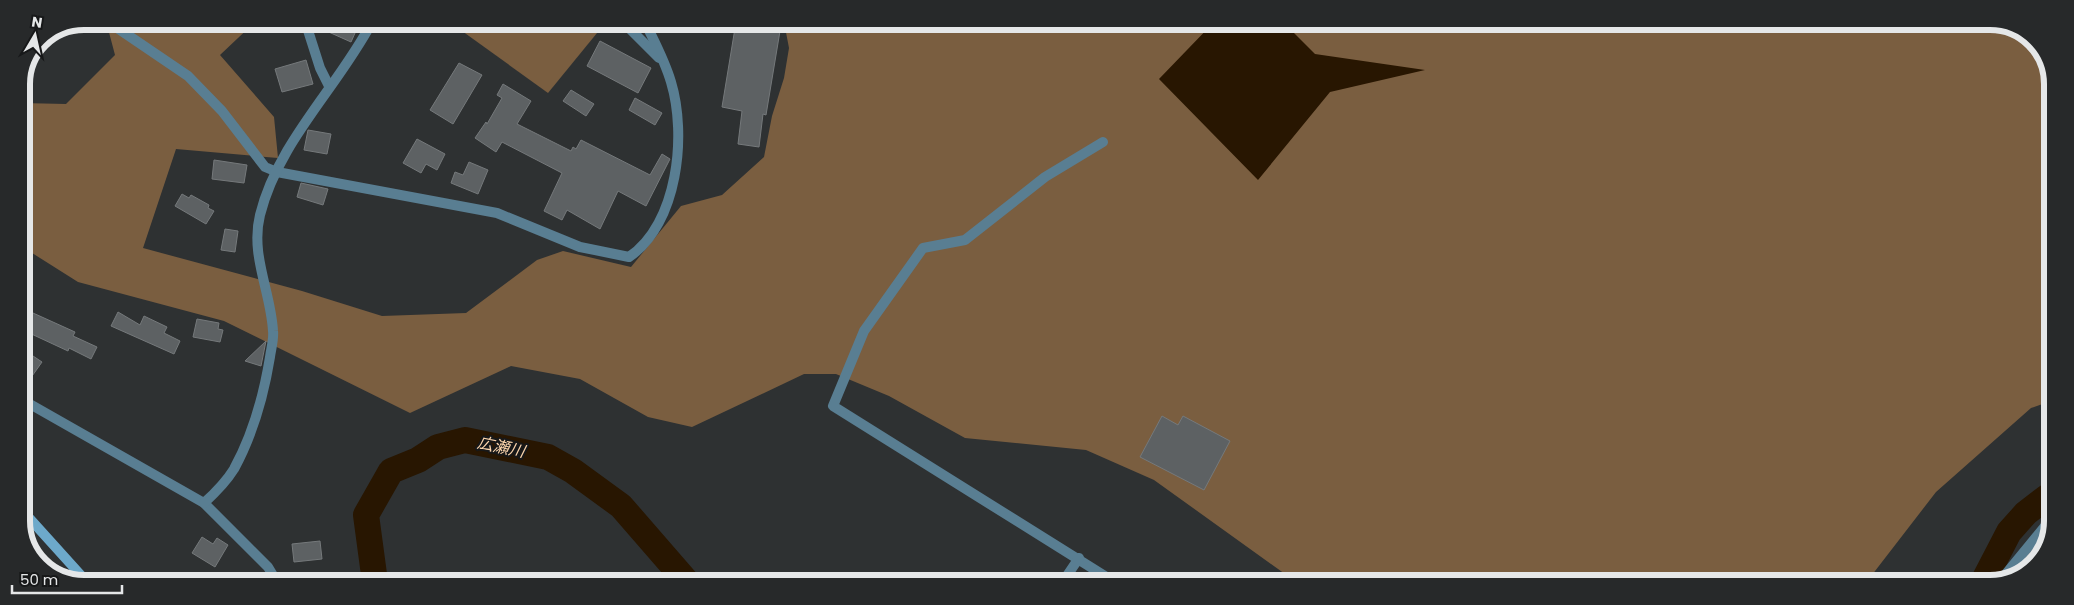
<svg xmlns="http://www.w3.org/2000/svg" width="2074" height="605" font-family="Poppins,'Noto Sans JP',sans-serif">
<style>
.forest{fill:#7a5e40}
.water{fill:#281601}
.lines{fill:none;stroke-linecap:round;stroke-linejoin:round}
.river{stroke:#281601;stroke-width:26}
.building{fill:#5d6163;stroke:#75797b}
.minor{stroke:#597e92;stroke-width:10}
.secondary{stroke:#6da9ca;stroke-width:10}
.labels{text-anchor:middle;dominant-baseline:central;stroke-width:4;stroke-linejoin:round;paint-order:stroke}
.water-label{font-size:16px;font-style:italic;fill:#fcd5ac;stroke:#171819}
.rim{fill:none;stroke:#e5e7e8;stroke-width:6}
</style>
<rect width="100%" height="100%" fill="#2e3132"/>
<g class="forest">
<polygon points="106,21 256,21 220,55 274,117 278,158 176,149 143,248 302,291 382,316 466,313 537,260 563,251 631,267 681,206 722,195 764,157 772,116 784,78 789,48 784,22 2006,23 2037,43 2053,80 2051,401 2031,408 1936,492 1865,584 1292,583 1292,579 1154,480 1086,450 965,438 889,396 836,374 804,374 692,427 648,417 580,379 511,366 410,413 224,321 78,282 21,246 21,103 66,104 115,55"/>
<polygon points="463,22 606,22 548,93 462,31"/>
</g>
<polygon class="water" points="1214,22 1284,23 1315,54 1425,70 1330,92 1258,180 1159,79"/>
<g class="lines">
<g class="river">
<polyline points="375,582 366,515 391,471 418,460 438,447 465,440 548,457 573,471 621,506 687,582"/>
<polyline points="1982,584 2009,532 2026,513 2051,494"/>
</g>
</g>
<g class="building">
<polygon points="312,22 360,22 351,42 313,25"/>
<polygon points="736,22 761,22 781,25 766,115 763,114 759,147 738,144 742,111 722,107"/>
<polygon points="600,41 651,68 638,93 587,66"/>
<polygon points="306,60 313,84 282,92 275,69"/>
<polygon points="459,63 482,75 453,124 430,110"/>
<polygon points="503,84 531,101 517,124 571,151 573,147 576,149 581,140 650,175 662,154 670,159 646,206 618,191 600,229 567,210 562,220 544,211 562,173 502,142 496,152 475,138 486,122 487,124 502,98 497,95"/>
<polygon points="571,90 594,104 586,116 563,101"/>
<polygon points="635,98 662,113 655,125 629,110"/>
<polygon points="308,130 331,134 327,154 304,150"/>
<polygon points="417,139 445,154 437,170 426,164 421,173 403,163"/>
<polygon points="214,160 247,165 244,183 212,179"/>
<polygon points="469,162 488,170 478,194 451,183 455,172 463,175"/>
<polygon points="301,183 328,189 323,205 297,197"/>
<polygon points="182,194 189,198 191,195 209,205 208,208 214,211 206,224 175,206"/>
<polygon points="225,229 238,231 235,252 221,250"/>
<polygon points="118,312 140,325 144,316 167,327 164,333 180,341 174,354 111,326"/>
<polygon points="33,313 75,332 73,336 97,347 91,359 69,348 68,351 25,331"/>
<polygon points="197,319 219,323 218,329 223,330 220,342 193,337"/>
<polygon points="266,341 261,366 245,361"/>
<polygon points="21,348 42,362 30,379 21,373"/>
<polygon points="1162,416 1178,425 1183,416 1230,441 1204,490 1140,457"/>
<polygon points="202,537 213,544 217,538 228,545 215,567 192,553"/>
<polygon points="320,541 322,559 294,562 292,544"/>
</g>
<g class="lines">
<g class="minor">
<path d="M107,21L188,76L222,111L265,167L277,172L497,213L580,247L629,257C678,224 687,135 671,82C665,61 654,41 645,22"/>
<polyline points="305,21 320,68 329,86"/>
<polyline points="623,22 659,58"/>
<polyline points="1103,142 1045,177 965,240 923,248 864,331 833,406 1116,583"/>
<polyline points="21,399 204,503 268,567 277,582"/>
<path d="M204,503C215,493 226,482 234,469C252,436 264,394 270,357C271,349 274,339 273,331C271,292 250,255 260,215C278,142 338,87 372,22"/>
<polyline points="2001,580 2051,519"/>
<polyline points="1062,583 1079,558"/>
</g>
<polyline class="secondary" points="21,509 87,582"/>
</g>
<g class="labels">
<g class="water-label">
<text transform="translate(501 447) rotate(12)">広瀬川</text>
</g>
</g>
<path d="M0 0H2074V605H0ZM84 30H1990A54 54 0 0 1 2044 84V521A54 54 0 0 1 1990 575H84A54 54 0 0 1 30 521V84A54 54 0 0 1 84 30Z" fill="#27292a" fill-rule="evenodd"/>
<path class="rim" d="M84 30H1990A54 54 0 0 1 2044 84V521A54 54 0 0 1 1990 575H84A54 54 0 0 1 30 521V84A54 54 0 0 1 84 30Z"/>
<g transform="translate(35 35) rotate(9)" stroke="#171819" stroke-width="4" paint-order="stroke">
<path d="M0-4L9 19L0 12L-9 19Z" fill="#e5e7e8"/>
<text y="-8" font-size="14" font-weight="bold" text-anchor="middle" fill="#e5e7e8">N</text>
</g>
<path d="M12 585v8h110v-8" fill="none" stroke="#e5e7e8" stroke-width="2.5"/>
<text x="20" y="585" font-size="15" fill="#e5e7e8" stroke="#171819" stroke-width="4" paint-order="stroke">50 m</text>
</svg>
